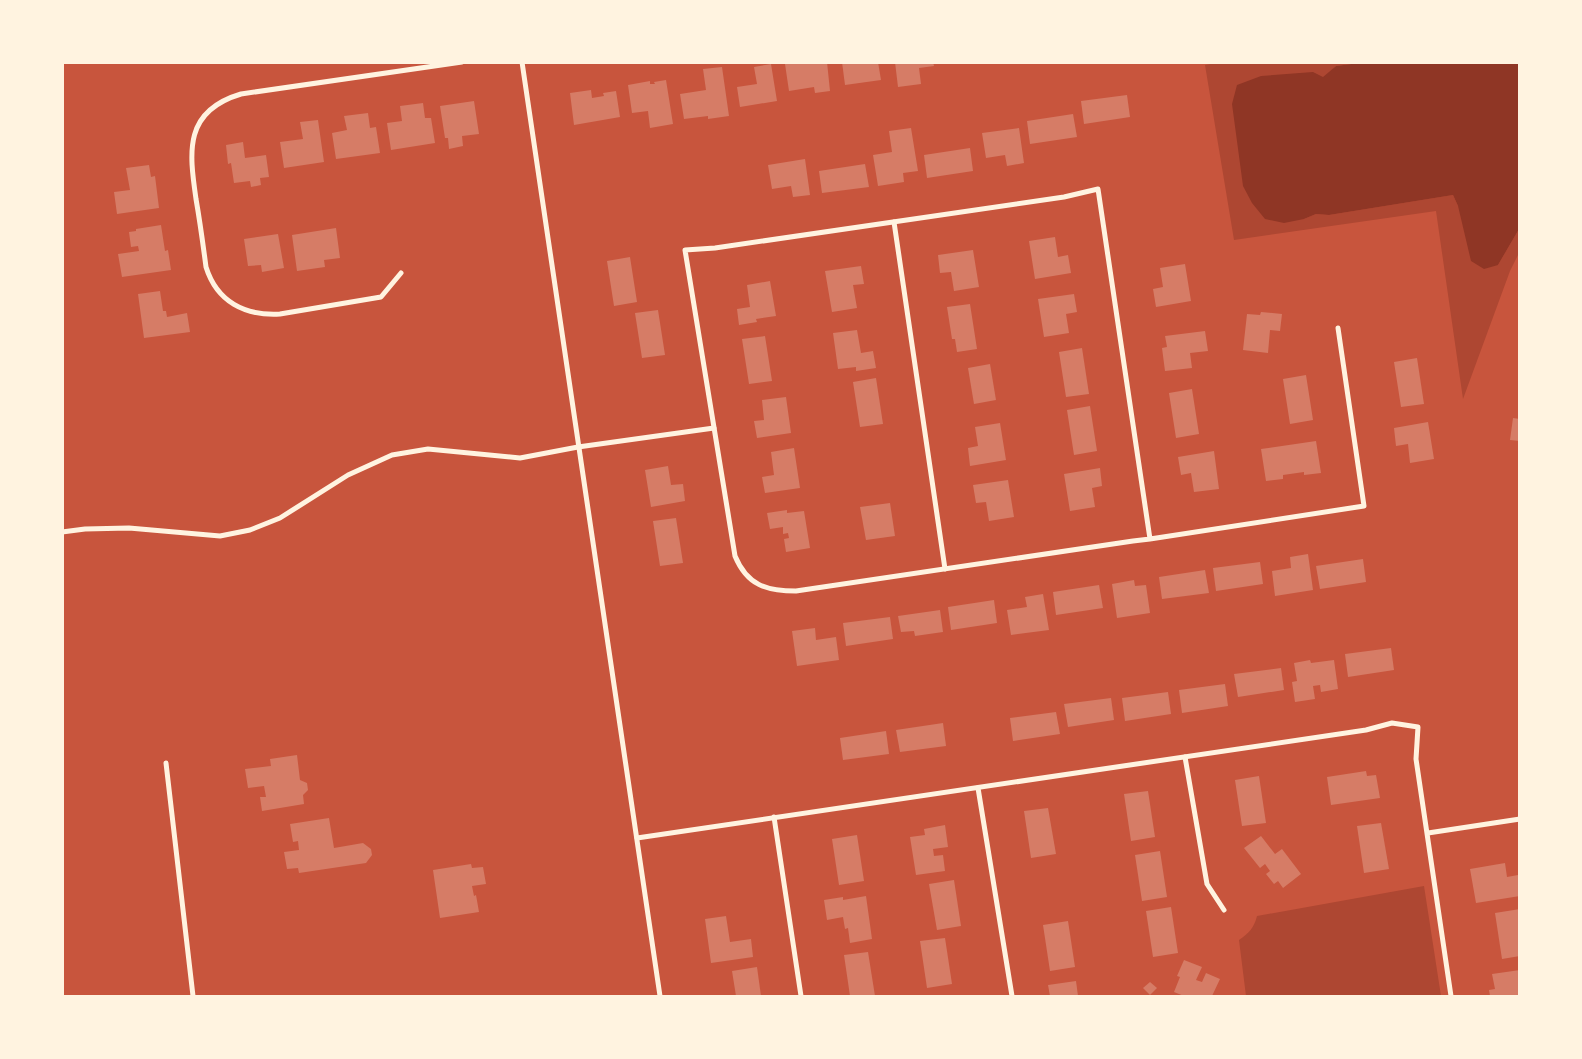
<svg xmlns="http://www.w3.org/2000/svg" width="1582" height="1059" font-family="Manrope,sans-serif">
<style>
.green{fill:#ae4732}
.water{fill:#8f3625}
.building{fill:#d67c66}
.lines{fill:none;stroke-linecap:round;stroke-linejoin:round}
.minor{stroke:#fff3e0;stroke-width:5}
</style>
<rect width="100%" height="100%" fill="#c8553d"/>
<g class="green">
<polygon points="1222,62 1359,63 1336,66 1323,78 1304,219 1316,214 1329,215 1453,195 1458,206 1498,265 1519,229 1519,253 1510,271 1463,399 1436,211 1234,240 1205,65"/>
<path d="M1424,886L1441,996H1246L1239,940C1249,933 1254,928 1257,916Z"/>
</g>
<polygon class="water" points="1359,63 1519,63 1519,229 1498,265 1484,269 1471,261 1458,206 1453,195 1329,215 1316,214 1304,219 1284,223 1265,219 1252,203 1243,186 1232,104 1237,85 1261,76 1313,72 1323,77 1336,66"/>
<g class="building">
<polygon points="798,62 827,62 830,91 815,93 814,87 789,91 785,64"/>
<polygon points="842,62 878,62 881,80 845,85"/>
<polygon points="895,62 933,62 934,66 919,68 921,84 898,87"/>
<polygon points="771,64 777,101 740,107 737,87 757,84 754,67"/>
<polygon points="722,67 729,116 708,119 708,116 684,119 680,94 706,90 703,69"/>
<polygon points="666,80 673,124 650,128 648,111 632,113 628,85 650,81 650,84 655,84 654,82"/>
<polygon points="591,90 592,98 604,96 603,93 616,91 620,117 574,125 570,93"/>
<polygon points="1127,95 1130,117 1084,124 1081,101"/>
<polygon points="474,101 479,134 462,136 463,146 449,149 448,138 445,138 440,106"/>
<polygon points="423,103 425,118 431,118 435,143 391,150 387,123 402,121 400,106"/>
<polygon points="368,113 370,128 376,127 380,153 336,159 332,133 347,130 344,116"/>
<polygon points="1073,114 1077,137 1030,144 1027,121"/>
<polygon points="318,120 324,162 284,168 280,142 303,139 300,122"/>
<polygon points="911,128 918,171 903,173 904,182 878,186 873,155 892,152 889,131"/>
<polygon points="1019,128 1024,163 1007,166 1005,155 986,158 982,133"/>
<polygon points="243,142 245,158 266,155 269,177 260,178 261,185 251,187 250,181 234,183 231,163 228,164 226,145"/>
<polygon points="970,148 973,171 927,178 924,155"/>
<polygon points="805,159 810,195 793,197 791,186 772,189 768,165"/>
<polygon points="865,164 869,187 822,193 819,171"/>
<polygon points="149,165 151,177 155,176 159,208 117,214 114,192 130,190 126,168"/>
<polygon points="161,225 165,251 168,250 171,270 122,277 118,254 139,251 138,246 131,247 129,232 136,231 136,229"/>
<polygon points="336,228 340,258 324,260 325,267 297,271 292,235"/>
<polygon points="278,234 284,268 262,272 261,265 248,266 244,239"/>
<polygon points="1055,237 1058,257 1068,255 1071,273 1035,279 1029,241"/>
<polygon points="973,250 979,287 954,291 951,272 940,273 938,255"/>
<polygon points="630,257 637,302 614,306 607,261"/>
<polygon points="1185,264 1191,301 1156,307 1153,289 1163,287 1160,268"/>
<polygon points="861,266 864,284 853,285 857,308 832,312 825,271"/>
<polygon points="770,281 776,316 756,319 757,322 739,325 737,309 750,307 747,285"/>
<polygon points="160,291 163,311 166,311 167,317 187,313 190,332 144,338 138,294"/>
<polygon points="1074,294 1077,312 1066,314 1069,333 1044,337 1038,299"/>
<polygon points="970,304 977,349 957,352 955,339 952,339 947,307"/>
<polygon points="658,310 665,355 642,358 635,313"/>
<polygon points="1261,312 1282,314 1280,331 1270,330 1268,353 1243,350 1247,314 1260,315"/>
<polygon points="857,330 861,353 873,351 876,368 856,371 856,367 838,369 833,333"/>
<polygon points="1205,331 1208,351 1190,353 1192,368 1165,371 1162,348 1167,347 1165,336"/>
<polygon points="765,336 772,381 749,384 742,339"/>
<polygon points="1082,348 1089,394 1066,397 1059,352"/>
<polygon points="1417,358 1424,404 1401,407 1394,362"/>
<polygon points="990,364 996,400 974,404 968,368"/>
<polygon points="1306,375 1313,420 1290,424 1283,379"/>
<polygon points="876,378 883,424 860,427 853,382"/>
<polygon points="1192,389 1199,434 1176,438 1169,393"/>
<polygon points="786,397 791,433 757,438 754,421 764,420 762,400"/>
<polygon points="1090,406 1097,451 1074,455 1067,410"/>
<polygon points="1513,418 1520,419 1520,441 1510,440"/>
<polygon points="1428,422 1434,459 1410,463 1408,444 1396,446 1394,428"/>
<polygon points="1000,423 1006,460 970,466 968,448 978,446 975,427"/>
<polygon points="1316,441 1321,473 1304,475 1304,472 1283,475 1283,479 1266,481 1261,449"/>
<polygon points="794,448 800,488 765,493 762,477 774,475 771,452"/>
<polygon points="1214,451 1219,489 1194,492 1191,473 1181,475 1178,457"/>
<polygon points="668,466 671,485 683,484 685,501 651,507 645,470"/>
<polygon points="1100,468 1102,486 1092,488 1095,507 1070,511 1064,474"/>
<polygon points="1008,480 1014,517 989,521 986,502 976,503 973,485"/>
<polygon points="890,503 895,536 866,540 860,507"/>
<polygon points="787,510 787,513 804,511 810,548 786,552 784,539 789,538 788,533 783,534 783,527 770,529 767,513"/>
<polygon points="676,518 683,563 660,566 653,521"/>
<polygon points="1308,554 1313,590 1275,596 1272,571 1291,568 1290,557"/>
<polygon points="1363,559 1366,582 1320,589 1316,566"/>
<polygon points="1260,562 1263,584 1216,591 1213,568"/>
<polygon points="1205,570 1209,593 1162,599 1159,577"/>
<polygon points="1134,580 1135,586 1146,585 1150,613 1117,618 1112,584"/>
<polygon points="1099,585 1103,608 1056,615 1053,592"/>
<polygon points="1043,594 1049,630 1011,635 1007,610 1027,607 1025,597"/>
<polygon points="994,600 997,623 951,630 948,607"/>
<polygon points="940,610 943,632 915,636 914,631 901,632 898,616"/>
<polygon points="890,617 893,639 846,646 843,623"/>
<polygon points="815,628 816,640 836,637 839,660 797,666 792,631"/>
<polygon points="1391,648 1394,670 1348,677 1345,654"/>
<polygon points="1310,660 1311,663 1334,660 1338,689 1321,692 1320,685 1313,686 1315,699 1295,702 1292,682 1297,681 1294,663"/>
<polygon points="1281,668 1284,690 1238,697 1234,674"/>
<polygon points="1225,684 1228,706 1182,713 1179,690"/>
<polygon points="1168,692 1171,714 1125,721 1122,698"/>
<polygon points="1111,698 1114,720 1068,727 1064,704"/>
<polygon points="1056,712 1060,734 1013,741 1010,718"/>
<polygon points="943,723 946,746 900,752 896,730"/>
<polygon points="886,731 889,754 843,760 840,738"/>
<polygon points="297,755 300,780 307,783 308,790 303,795 304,804 262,811 260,797 266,797 264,786 248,788 245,769 271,766 270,759"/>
<polygon points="1366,771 1367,776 1376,775 1380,798 1331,805 1327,777"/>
<polygon points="1259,776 1266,823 1242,826 1235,780"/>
<polygon points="1148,791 1155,837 1131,841 1124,794"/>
<polygon points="1048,808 1056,854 1031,858 1024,811"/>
<polygon points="329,818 334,848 363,843 371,849 372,855 366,863 299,873 298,868 287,869 284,852 299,850 298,841 293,842 290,824"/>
<polygon points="1381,823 1389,869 1364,873 1357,826"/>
<polygon points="945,825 948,847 933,849 934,856 943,855 945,871 916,875 910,837 925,835 924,829"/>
<polygon points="857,835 864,881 839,885 832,839"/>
<polygon points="1261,836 1275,854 1282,849 1301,874 1283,888 1278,881 1274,884 1266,874 1270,871 1265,864 1260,868 1244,848"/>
<polygon points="1160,851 1167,897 1142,901 1135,855"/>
<polygon points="1505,863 1507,877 1518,875 1520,896 1476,903 1470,869"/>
<polygon points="471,864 472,868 483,867 486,884 472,886 474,896 476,895 479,912 440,918 433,870"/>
<polygon points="954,880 961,926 937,930 929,884"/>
<polygon points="866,896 872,939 850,943 848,928 845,929 843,917 827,920 824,900 843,897 843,900"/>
<polygon points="1171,907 1178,953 1153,957 1146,911"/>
<polygon points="1520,909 1520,956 1502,959 1495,913"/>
<polygon points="726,916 730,942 751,939 753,957 711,963 705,919"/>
<polygon points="1068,921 1075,967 1050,971 1043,925"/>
<polygon points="945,938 952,984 927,988 920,941"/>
<polygon points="868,952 875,996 850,996 844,955"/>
<polygon points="1184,960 1202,967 1196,980 1202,982 1206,973 1220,979 1212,996 1184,996 1174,992 1180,977 1177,976"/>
<polygon points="757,967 761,996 736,996 732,971"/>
<polygon points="1520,970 1519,996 1490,996 1489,990 1495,989 1492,974"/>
<polygon points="1076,981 1078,996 1050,996 1048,985"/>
<polygon points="1150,982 1157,988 1150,995 1143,988"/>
</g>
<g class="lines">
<g class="minor">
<polyline points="522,62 660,996"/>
<polyline points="894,222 945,569"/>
<path d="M401,273L381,297L280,314C245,316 217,302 206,267C203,244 200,222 196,199C189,151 184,111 241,94L462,62"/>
<polyline points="62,532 85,529 129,528 220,536 250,530 280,518 348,475 392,455 428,449 520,458 578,447 714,428"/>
<path d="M1150,539L1098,189L1064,197L715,248L685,250L735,556C747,585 766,591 796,591L1133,541L1150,539L1364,506L1338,328"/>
<polyline points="1185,757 1207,884 1224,910"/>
<polyline points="166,763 193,996"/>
<polyline points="978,788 1012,996"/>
<polyline points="774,817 801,996"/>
<polyline points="1428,833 1520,819"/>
<polyline points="637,838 1366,730 1392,723 1418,727 1416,759 1451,996"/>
</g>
</g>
<rect width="1582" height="1059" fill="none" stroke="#fff3e0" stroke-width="128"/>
</svg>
